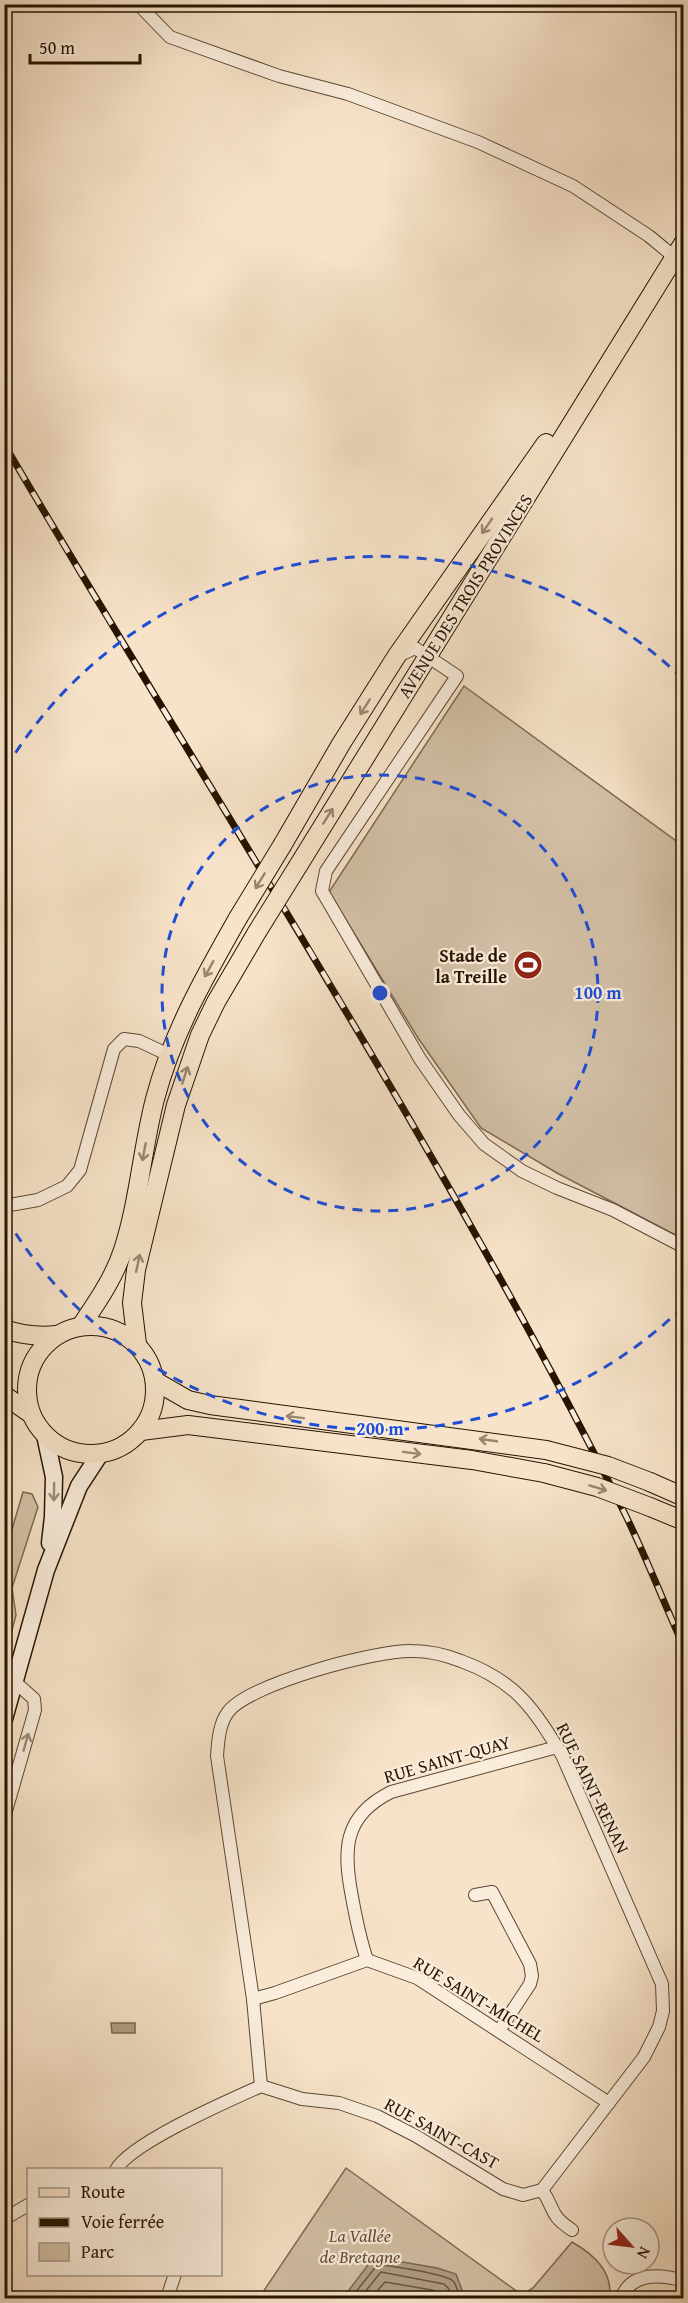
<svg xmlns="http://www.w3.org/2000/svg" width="688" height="2303" font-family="'Gentium Book Plus',serif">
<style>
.green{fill:#d3c0a7;stroke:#7c6a54;stroke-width:1.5}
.water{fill:#b09d85;stroke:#786650;stroke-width:1.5}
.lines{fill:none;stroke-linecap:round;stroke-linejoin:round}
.shore{stroke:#6a5842;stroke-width:1.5}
.street-casing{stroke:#5a4832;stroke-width:14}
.secondary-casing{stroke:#251400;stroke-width:19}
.primary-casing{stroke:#251400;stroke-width:20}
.street{stroke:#faeddc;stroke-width:12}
.secondary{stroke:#faeddc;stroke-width:16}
.primary{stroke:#f7e3c9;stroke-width:18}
.rail-casing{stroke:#251400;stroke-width:7}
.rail{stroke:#faeddc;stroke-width:4.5;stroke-dasharray:14;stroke-linecap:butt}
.primary-bridge-casing{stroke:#251400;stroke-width:20;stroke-linecap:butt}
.primary-bridge{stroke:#f7e3c9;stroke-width:18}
.oneway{stroke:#98866f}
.oneway2{stroke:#9a8b79}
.ring{fill:none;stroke:#1d4ed8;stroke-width:3;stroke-dasharray:10 8}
.labels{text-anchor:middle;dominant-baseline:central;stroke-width:4.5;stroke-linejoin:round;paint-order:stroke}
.street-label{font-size:18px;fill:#251400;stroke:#faeddc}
.poi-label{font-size:18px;font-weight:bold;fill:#251400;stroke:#faeddc;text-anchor:end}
.park-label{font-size:18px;font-style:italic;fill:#62503a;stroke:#faeddc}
.centre{fill:#1d4ed8;stroke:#faeddc;stroke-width:3}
.ring-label{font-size:18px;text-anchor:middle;font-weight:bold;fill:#1d4ed8;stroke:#faeddc;stroke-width:4.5;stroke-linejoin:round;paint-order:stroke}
</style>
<rect width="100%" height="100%" fill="#f7e3c9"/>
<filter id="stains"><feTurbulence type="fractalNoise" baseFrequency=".00333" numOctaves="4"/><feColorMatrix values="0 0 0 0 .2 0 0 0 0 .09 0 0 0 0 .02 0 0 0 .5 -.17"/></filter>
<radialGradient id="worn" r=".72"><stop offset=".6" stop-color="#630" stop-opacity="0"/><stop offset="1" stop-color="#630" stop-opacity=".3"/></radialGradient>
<g class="green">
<polygon points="464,686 683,846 683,1239 557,1173 481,1128 418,1038 329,892"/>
<polygon points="23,1492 32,1494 38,1507 12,1588 16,1615 5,1657 5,1553"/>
<path d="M346,2168L522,2295L533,2288L572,2242C593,2254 614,2272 609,2298H259Z"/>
</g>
<g class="water">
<polygon points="111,2023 135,2023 135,2033 112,2033"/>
<polygon points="374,2257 437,2268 456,2274 465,2298 343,2298"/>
</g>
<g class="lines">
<g class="shore">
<path d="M351,2298L378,2264C391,2267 445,2273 453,2281C457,2285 458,2293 459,2298"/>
<polyline points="360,2298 381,2272 444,2284 449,2289 451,2298"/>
<polyline points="371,2298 385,2282 432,2290 440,2293 442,2298"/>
</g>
<g class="street-casing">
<g id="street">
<polyline points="138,4 170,37 279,76 348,94 478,142 573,186 649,236 684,265"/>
<polyline points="398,656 415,648 457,676 326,871 322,891 420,1059 459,1115 484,1144 522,1171 557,1188 613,1210 684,1247"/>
<polyline points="4,1206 38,1200 67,1186 80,1170 114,1049 124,1039 139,1041 169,1055"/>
<polyline points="4,1818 35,1710 34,1699 15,1682"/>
<polyline points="475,1895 492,1892 530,1964 532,1976 530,1984 499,2031"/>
<path d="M367,1960C360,1939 356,1919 352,1897C343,1850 343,1816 391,1792L557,1747"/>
<polyline points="253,1999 275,1993 367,1960 417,1978 609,2103"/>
<path d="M261,2086L253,1999L217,1756C218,1742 219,1724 228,1712C249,1684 376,1650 412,1651C429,1651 446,1655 461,1661C516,1681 533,1708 562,1755L662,1984L663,2011L659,2027L644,2057L542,2190"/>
<path d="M116,2170C130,2143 230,2100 261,2086L302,2099L339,2103L377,2116L416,2136L503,2189L523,2195L542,2190C556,2210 548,2214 572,2230"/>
<polyline points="4,2219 28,2205"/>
<polyline points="167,2298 175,2274"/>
<path d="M621,2298C632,2272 660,2274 684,2281"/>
</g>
</g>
<g class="secondary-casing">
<g id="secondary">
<polyline points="45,1435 54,1477 53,1517 50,1543"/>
<polyline points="4,1719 46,1570 79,1486 100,1454"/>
</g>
</g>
<g class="primary-casing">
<g id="primary">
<polyline points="283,844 341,744 396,657 546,443"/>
<polyline points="298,866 684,242"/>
<path d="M81,1326C97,1302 114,1278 123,1250C139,1201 142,1149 155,1099C172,1034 205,976 238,918"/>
<circle cx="91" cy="1390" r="64"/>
<path d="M4,1329C22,1335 38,1337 56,1335"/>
<polyline points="137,1344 132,1303 136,1270 176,1105 200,1035 216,1002 257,932"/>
<polyline points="155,1381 188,1400 210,1405 546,1450"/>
<polyline points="4,1395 31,1414"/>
<polyline points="141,1431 188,1425 472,1460 544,1473"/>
<polyline points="650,1482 684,1497"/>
<polyline points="650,1507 684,1521"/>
</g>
</g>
<use href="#street" class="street"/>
<use href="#secondary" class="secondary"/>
<use href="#primary" class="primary"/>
<g class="rail-casing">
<path id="rail" d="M4,444C213,799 440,1145 625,1514C646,1557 664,1603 684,1647"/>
</g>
<use href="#rail" class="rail"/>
<g class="primary-bridge-casing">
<g id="primary-bridge">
<polyline points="238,918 283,844"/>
<polyline points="257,932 298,866"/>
<polyline points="546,1450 608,1466 650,1482"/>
<polyline points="544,1473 597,1487 650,1507"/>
</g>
</g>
<use href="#primary-bridge" class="primary-bridge"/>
</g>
<defs><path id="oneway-shaft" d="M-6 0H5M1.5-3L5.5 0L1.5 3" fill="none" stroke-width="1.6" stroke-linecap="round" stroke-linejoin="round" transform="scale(1.5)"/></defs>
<g class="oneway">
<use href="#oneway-shaft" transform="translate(487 526) rotate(125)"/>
<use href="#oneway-shaft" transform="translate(365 707) rotate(122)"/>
<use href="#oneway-shaft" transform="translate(328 816) rotate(-58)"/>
<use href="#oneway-shaft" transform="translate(260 881) rotate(121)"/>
<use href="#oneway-shaft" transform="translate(209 969) rotate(119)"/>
<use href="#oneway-shaft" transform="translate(185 1075) rotate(-72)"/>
<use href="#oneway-shaft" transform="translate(144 1152) rotate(101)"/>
<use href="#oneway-shaft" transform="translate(138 1263) rotate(-78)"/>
<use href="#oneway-shaft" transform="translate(295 1417) rotate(-173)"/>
<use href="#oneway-shaft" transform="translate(488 1440) rotate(-172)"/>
<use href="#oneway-shaft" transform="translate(412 1453) rotate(7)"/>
<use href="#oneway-shaft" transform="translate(598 1488) rotate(17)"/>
</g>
<g class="oneway2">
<use href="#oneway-shaft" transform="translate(54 1492) rotate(91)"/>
<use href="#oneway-shaft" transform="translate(26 1742) rotate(-74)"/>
</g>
<g class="ring">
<circle cx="380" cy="993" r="218"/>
<path d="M683 1307A436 436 0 0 1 6 1218M6 768A436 436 0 0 1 683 679"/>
</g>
<defs>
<g id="stadium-disc" transform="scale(1.5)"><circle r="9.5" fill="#8f2418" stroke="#faeddc"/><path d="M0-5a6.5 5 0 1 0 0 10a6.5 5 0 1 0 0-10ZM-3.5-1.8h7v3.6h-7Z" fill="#fff"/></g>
</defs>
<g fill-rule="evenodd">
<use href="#stadium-disc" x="528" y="965"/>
</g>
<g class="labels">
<g class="street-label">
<text transform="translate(465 596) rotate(-58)">AVENUE DES TROIS PROVINCES</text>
<text transform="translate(447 1759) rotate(-16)">RUE SAINT-QUAY</text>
<text transform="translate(593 1788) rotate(64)">RUE SAINT-RENAN</text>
<text transform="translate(479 1999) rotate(31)">RUE SAINT-MICHEL</text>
<text transform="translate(442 2133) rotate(29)">RUE SAINT-CAST</text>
</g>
<g class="poi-label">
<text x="507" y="955">Stade de<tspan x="507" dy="21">la Treille</tspan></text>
</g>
<g class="park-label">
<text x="360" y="2235">La Vallée<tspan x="360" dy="21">de Bretagne</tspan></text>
</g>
</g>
<circle cx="380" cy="993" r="9" class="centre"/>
<g class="ring-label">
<text x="598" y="999">100 m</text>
<text x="380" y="1435">200 m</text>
</g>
<rect width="688" height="2303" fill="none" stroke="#f7e3c9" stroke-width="24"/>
<rect x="6" y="6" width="676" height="2291" fill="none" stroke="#251400" stroke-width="3"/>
<rect x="12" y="12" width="664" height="2279" fill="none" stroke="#251400" stroke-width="1.5"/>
<rect x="27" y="2168" width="195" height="108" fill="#faeddc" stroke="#a59684" stroke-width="1.5"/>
<rect x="39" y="2188" width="30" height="9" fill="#f7e3c9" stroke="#a59684" stroke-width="1.5"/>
<text x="81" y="2198" font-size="18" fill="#251400">Route</text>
<rect x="39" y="2218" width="30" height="9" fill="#251400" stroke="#a59684" stroke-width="1.5"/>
<text x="81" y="2228" font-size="18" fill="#251400">Voie ferrée</text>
<rect x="39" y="2243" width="30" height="18" fill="#d3c0a7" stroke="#a59684" stroke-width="1.5"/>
<text x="81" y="2258" font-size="18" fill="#251400">Parc</text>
<g transform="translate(631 2246) rotate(118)"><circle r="28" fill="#faeddc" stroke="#a59684" stroke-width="1.5"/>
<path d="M0-4.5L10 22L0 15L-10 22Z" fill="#8f2418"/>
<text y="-9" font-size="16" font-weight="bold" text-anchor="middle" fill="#251400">N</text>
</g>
<path d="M30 54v9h110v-9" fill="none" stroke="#251400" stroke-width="3"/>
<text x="39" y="54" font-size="18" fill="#251400" stroke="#faeddc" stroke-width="4.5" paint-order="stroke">50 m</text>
<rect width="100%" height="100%" filter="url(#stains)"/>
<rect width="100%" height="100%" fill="url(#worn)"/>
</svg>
